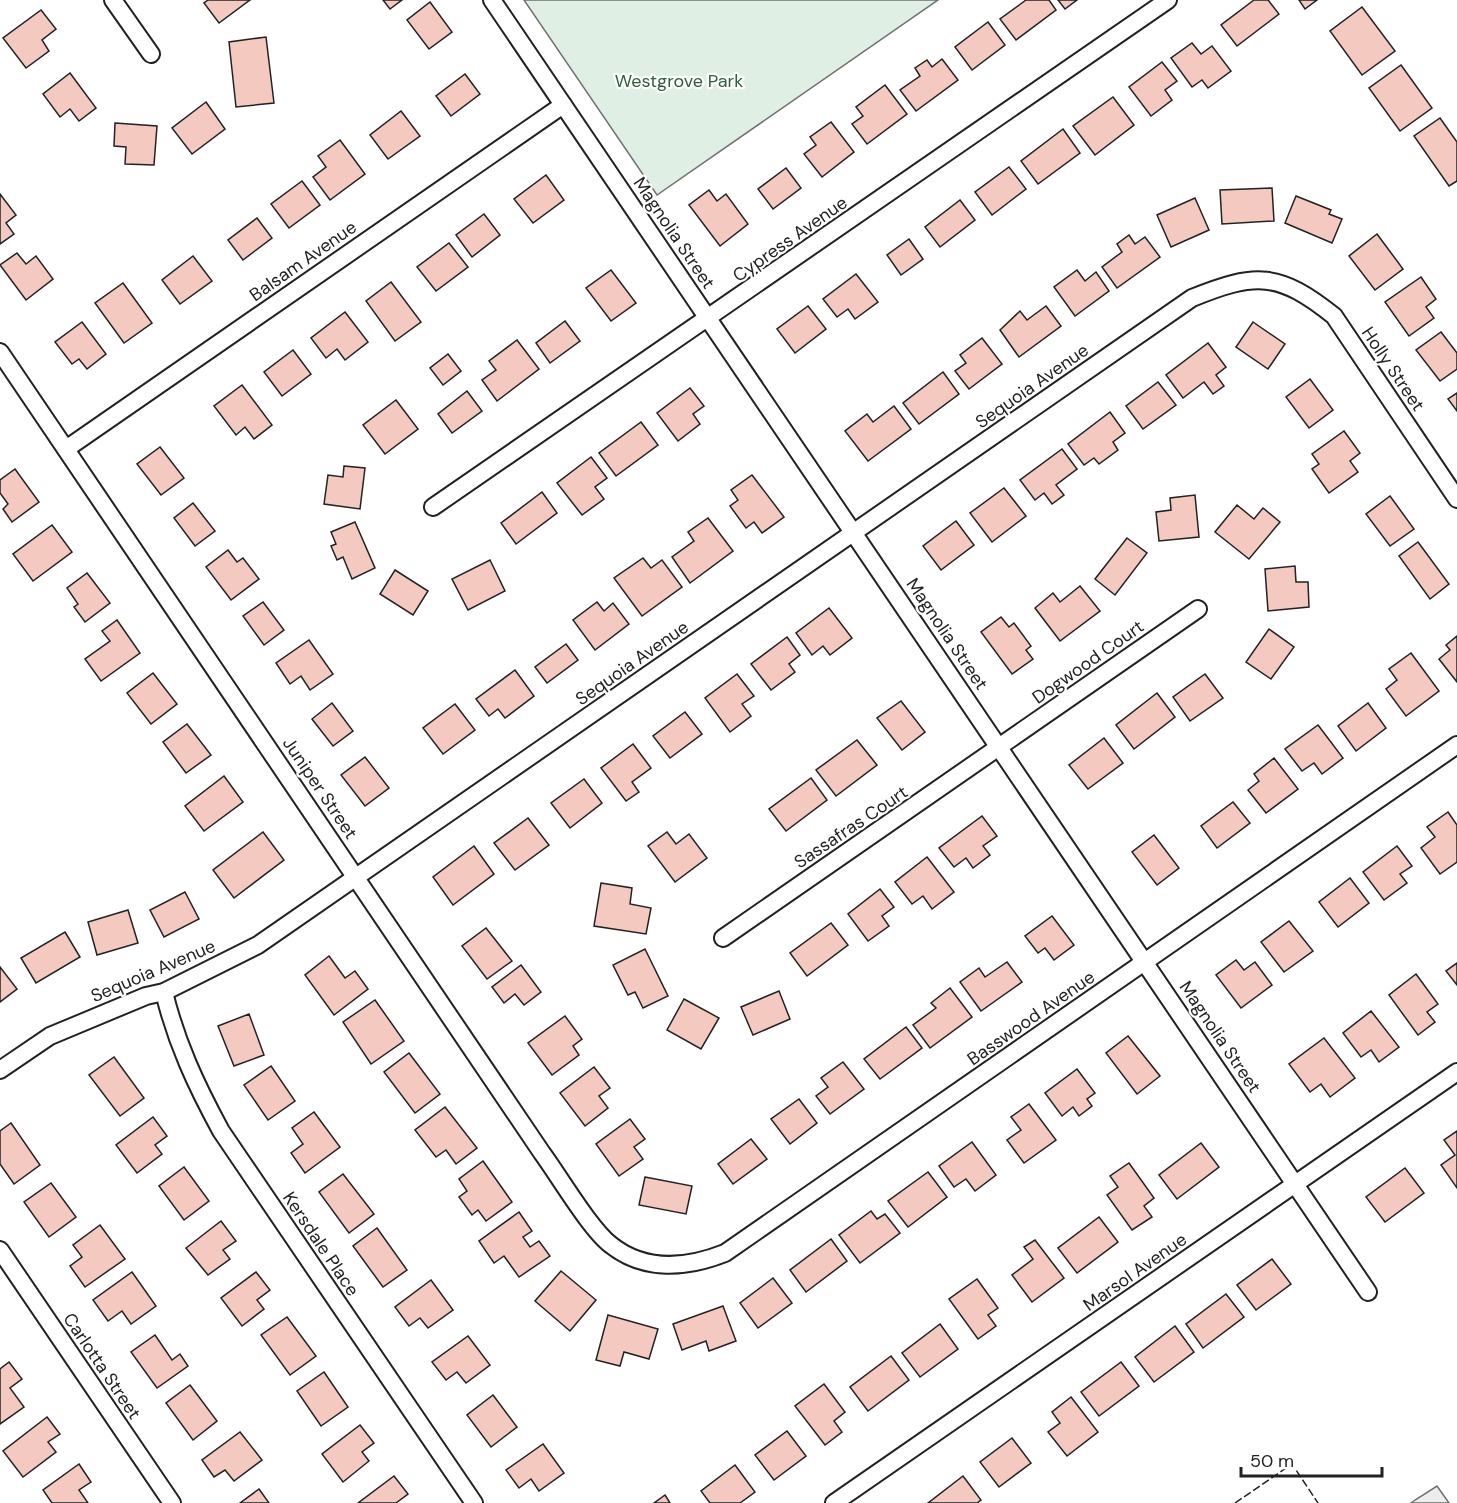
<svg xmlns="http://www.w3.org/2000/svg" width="1457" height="1503" font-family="'DM Sans',sans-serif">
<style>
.green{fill:#e0efe3;stroke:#6f6f6f;stroke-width:1.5}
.parking{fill:#ededed;stroke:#6f6f6f;stroke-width:1.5}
.building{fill:#f3c9c0;stroke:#222;stroke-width:1.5}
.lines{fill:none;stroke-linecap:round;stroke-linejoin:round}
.minor-casing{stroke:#222;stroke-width:20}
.minor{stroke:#fff;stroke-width:16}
.fence{stroke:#222;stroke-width:1.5;stroke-dasharray:8 3;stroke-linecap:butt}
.labels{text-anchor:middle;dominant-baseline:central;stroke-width:4.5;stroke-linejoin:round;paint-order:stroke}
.park-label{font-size:18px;fill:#2f5e38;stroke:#fff}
.street-label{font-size:18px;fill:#222;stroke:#fff}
</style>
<rect width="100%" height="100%" fill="#fff"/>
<polygon class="green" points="524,0 938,0 657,195"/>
<polygon class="parking" points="1437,1486 1449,1503 1411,1503 1415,1500"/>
<g class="building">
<polygon points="208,0 250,0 219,23 204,3"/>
<polygon points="383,0 402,0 390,9"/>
<polygon points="1026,0 1049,0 1056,10 1016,40 1000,19"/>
<polygon points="1058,0 1077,0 1065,9"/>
<polygon points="1254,0 1268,0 1279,14 1237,46 1221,25"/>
<polygon points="1299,0 1317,0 1305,9"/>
<polygon points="430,2 452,32 429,49 407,20"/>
<polygon points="1362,7 1395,51 1362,75 1330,31"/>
<polygon points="41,10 56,29 42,40 49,51 26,68 3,38"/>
<polygon points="988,22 1005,45 972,70 955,47"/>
<polygon points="266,37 274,103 236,107 229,42"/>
<polygon points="1192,43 1201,54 1212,46 1231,71 1208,88 1202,80 1192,87 1171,58"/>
<polygon points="942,59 958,80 916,111 900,90 920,76 915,68 927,60 932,67"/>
<polygon points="1162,62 1177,81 1165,90 1172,100 1151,116 1129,87"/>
<polygon points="1401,65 1432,108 1400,131 1369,88"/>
<polygon points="70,73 96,108 79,121 70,109 60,117 43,94"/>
<polygon points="465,74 480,94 451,116 436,96"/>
<polygon points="885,85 907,114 867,144 852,124 863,116 856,107"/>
<polygon points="1113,97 1134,125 1095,155 1073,126"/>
<polygon points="206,102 225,129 192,154 172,128"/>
<polygon points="401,111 420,136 388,159 370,135"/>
<polygon points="1440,118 1457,142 1457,181 1449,186 1414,136"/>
<polygon points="831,122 854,152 822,177 804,154 816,145 810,137"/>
<polygon points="115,123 157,126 154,165 125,164 126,147 114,146"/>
<polygon points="1063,129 1080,153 1038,184 1021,161"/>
<polygon points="340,140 365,174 330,200 313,177 326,167 318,156"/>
<polygon points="1009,167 1026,189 992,215 975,192"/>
<polygon points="786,168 801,188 773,209 758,189"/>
<polygon points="546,175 564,200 533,223 514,199"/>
<polygon points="302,181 320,205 289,228 271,204"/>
<polygon points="1272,188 1274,221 1222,224 1220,190"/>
<polygon points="709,190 717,201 726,194 748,224 720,246 689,205"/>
<polygon points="0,194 16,215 6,223 14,234 0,244"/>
<polygon points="1296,196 1331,210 1329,214 1342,219 1332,243 1285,223"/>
<polygon points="1195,198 1209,230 1171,247 1157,215"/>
<polygon points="960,200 975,220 940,247 925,227"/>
<polygon points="484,214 500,235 472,257 456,235"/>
<polygon points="257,218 272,238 243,260 228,240"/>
<polygon points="1377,234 1403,269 1375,290 1349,256"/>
<polygon points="1129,235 1135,244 1145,237 1160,257 1117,288 1102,267 1122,252 1117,244"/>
<polygon points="909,239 923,259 901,275 887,255"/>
<polygon points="449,243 468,267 436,291 417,267"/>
<polygon points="17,253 26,264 36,256 53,279 26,300 0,265"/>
<polygon points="193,256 212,281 180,304 162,280"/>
<polygon points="611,270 636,303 611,321 586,288"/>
<polygon points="1077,270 1085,281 1096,272 1109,291 1075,316 1054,287"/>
<polygon points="856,274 878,302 855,319 848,309 837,317 823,299"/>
<polygon points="1421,277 1436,299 1426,307 1434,318 1409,336 1385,302"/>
<polygon points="391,282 421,322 395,341 366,301"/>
<polygon points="123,283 152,323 124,343 95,303"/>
<polygon points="808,306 826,329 795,353 777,329"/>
<polygon points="1046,306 1061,326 1019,357 1000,330 1020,311 1027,320"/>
<polygon points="345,312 368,342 345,360 337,349 326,358 311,338"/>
<polygon points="565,321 580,341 550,363 536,343"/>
<polygon points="82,322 106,354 87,369 79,359 72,364 55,342"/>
<polygon points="1253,322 1285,344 1268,369 1236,347"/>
<polygon points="1441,332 1457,353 1457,369 1440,381 1416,350"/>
<polygon points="982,338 1002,364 969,389 955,371 966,363 960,355"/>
<polygon points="517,340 539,369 497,401 482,380 496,370 489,361"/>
<polygon points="1208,343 1226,367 1216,375 1224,386 1213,394 1204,382 1183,398 1166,375"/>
<polygon points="293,350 311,374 282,396 264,372"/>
<polygon points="448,354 461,371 443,385 430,368"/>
<polygon points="943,372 959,394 919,424 903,403"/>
<polygon points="1310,379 1333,410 1309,428 1286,397"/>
<polygon points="1158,382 1176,405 1143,429 1126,406"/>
<polygon points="242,385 272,425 254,439 245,427 236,435 214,406"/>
<polygon points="690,388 704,406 693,414 700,424 678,441 657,413"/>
<polygon points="467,391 482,411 452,433 438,414"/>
<polygon points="1457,393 1457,411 1448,399"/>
<polygon points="396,400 418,429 385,454 363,425"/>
<polygon points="894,406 911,429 868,461 845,431 867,414 873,422"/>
<polygon points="1110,412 1125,433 1113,442 1118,450 1099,464 1094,458 1084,465 1068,444"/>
<polygon points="641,422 658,445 616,476 599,453"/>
<polygon points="1344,431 1360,453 1350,461 1358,472 1329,493 1312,469 1319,464 1312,454"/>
<polygon points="160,447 184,478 161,495 137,464"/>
<polygon points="1062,449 1077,469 1056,485 1064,495 1052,504 1044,493 1035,500 1020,480"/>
<polygon points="591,457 607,478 595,487 604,499 582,515 557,483"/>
<polygon points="344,466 365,468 360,509 324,504 328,475 343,477"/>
<polygon points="15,469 39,502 12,522 3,509 8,504 0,493 0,480"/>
<polygon points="752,475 784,517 762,533 754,522 746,528 730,506 738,500 731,490"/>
<polygon points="1004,488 1026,516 992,542 970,513"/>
<polygon points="542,492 557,513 516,544 501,523"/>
<polygon points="1195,495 1199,537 1159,541 1156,512 1171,510 1170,498"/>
<polygon points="1390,496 1414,529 1390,546 1366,514"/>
<polygon points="193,503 215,531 195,546 174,518"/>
<polygon points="1237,505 1254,519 1263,508 1280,522 1249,559 1215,532"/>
<polygon points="708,518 733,551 690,583 672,557 694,541 688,532"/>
<polygon points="956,521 974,545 941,570 923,546"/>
<polygon points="355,522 375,568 352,579 343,557 337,560 331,546 336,544 331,532"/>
<polygon points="52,525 72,552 33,581 13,554"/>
<polygon points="1127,538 1147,553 1115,595 1095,579"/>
<polygon points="1418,542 1449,584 1430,599 1399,556"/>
<polygon points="228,550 237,562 243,558 259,579 231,600 206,567"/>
<polygon points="643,558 651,568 662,560 682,587 642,616 614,578"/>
<polygon points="490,560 505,591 468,610 452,579"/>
<polygon points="1295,566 1296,582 1308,582 1309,607 1268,611 1265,569"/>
<polygon points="395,570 428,591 413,615 380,594"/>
<polygon points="87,573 110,603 85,622 74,607 78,604 67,588"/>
<polygon points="1080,586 1100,611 1060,641 1035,608 1053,593 1060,602"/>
<polygon points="263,602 284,630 264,645 243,616"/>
<polygon points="597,602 604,611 613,603 629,624 595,650 573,620"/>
<polygon points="829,608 852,638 830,655 823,646 812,655 796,633"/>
<polygon points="1001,617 1009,627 1014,623 1031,646 1026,650 1033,659 1012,674 981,632"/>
<polygon points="117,620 140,653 101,681 85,659 110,641 102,631"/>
<polygon points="1269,629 1294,647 1271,679 1246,662"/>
<polygon points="1457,636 1457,682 1439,659 1450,650 1446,645"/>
<polygon points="787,637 800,655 789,664 795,672 771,690 751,664"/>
<polygon points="309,640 333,674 310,690 301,676 290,684 276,663"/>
<polygon points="566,644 578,660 547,683 535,667"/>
<polygon points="1411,653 1439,691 1406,716 1386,689 1397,680 1389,669"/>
<polygon points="515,670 534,696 505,718 498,709 489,716 476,699"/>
<polygon points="153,673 177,704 151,724 127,693"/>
<polygon points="737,674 754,696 742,704 751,716 730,732 705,698"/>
<polygon points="1205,674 1223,698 1190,721 1173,697"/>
<polygon points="1157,693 1175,717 1134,749 1116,725"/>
<polygon points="901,701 925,732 902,750 877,718"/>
<polygon points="332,703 353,731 333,746 312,719"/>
<polygon points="1368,703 1386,728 1356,751 1338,726"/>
<polygon points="455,704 475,730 443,754 423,728"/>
<polygon points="685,712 702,734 670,758 653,736"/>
<polygon points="187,724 211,755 186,773 163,742"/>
<polygon points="1318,725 1343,758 1322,774 1314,763 1302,771 1285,749"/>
<polygon points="1104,738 1123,763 1088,789 1069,765"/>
<polygon points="857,740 877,765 836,796 816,770"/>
<polygon points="633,744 651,768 632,782 639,792 626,801 601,768"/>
<polygon points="365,757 389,788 365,806 341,775"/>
<polygon points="1274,758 1298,789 1266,813 1248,790 1259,781 1254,774"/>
<polygon points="224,776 243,802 204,831 185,806"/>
<polygon points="811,778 827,800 786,831 769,809"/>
<polygon points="584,779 602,803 570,828 551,803"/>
<polygon points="1233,802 1250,823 1217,848 1201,826"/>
<polygon points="1448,812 1457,825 1457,862 1440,874 1421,848 1435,837 1427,827"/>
<polygon points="982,816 997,836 983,846 990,855 973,868 966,858 954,867 939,848"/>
<polygon points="528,818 549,845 515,870 494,843"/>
<polygon points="263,832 284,860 234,898 213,870"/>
<polygon points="667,832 676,844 689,834 707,858 675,882 648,846"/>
<polygon points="1154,835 1179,868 1157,885 1132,852"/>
<polygon points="474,846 494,874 453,905 433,877"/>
<polygon points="1397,846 1412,866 1400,874 1407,883 1384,900 1363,872"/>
<polygon points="927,857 954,892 932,909 923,896 912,904 895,882"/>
<polygon points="1350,878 1369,903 1338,927 1319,902"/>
<polygon points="601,883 632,888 630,904 651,908 646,934 594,926"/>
<polygon points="880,889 894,907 882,916 889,926 868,941 848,914"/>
<polygon points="185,892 199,919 164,937 150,910"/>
<polygon points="128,910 138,943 97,955 88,922"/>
<polygon points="1052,916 1074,945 1054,960 1045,948 1038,953 1025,936"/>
<polygon points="1289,921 1313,951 1284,972 1261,942"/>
<polygon points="831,923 848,945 807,976 790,953"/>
<polygon points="486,928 512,961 487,979 462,946"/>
<polygon points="65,932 80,957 36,983 21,958"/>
<polygon points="645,949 668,996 643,1008 635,992 628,995 613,965"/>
<polygon points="329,956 345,978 355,971 368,989 334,1015 305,975"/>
<polygon points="1236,960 1244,970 1255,962 1272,985 1241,1008 1216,975"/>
<polygon points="1007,962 1022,982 981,1011 960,982 979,968 985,977"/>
<polygon points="1457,963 1457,985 1446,971"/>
<polygon points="521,965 541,992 524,1005 515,994 504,1003 492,987"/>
<polygon points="0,967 17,989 0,1002"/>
<polygon points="1416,974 1438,1004 1427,1012 1435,1022 1418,1035 1389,995"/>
<polygon points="950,988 972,1017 930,1048 913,1025 936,1008 931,1003"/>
<polygon points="779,991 790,1019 753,1035 741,1007"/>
<polygon points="684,999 719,1018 701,1049 667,1030"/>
<polygon points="375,1000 404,1041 371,1064 343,1022"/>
<polygon points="1371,1011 1399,1047 1379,1062 1371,1050 1361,1057 1343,1033"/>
<polygon points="249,1014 264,1055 234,1066 218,1026"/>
<polygon points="565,1016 582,1039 573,1046 579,1055 552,1075 528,1043"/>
<polygon points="906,1027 922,1048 880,1079 864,1059"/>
<polygon points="1128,1036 1160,1076 1137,1094 1106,1053"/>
<polygon points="1324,1038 1355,1078 1330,1097 1321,1084 1310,1092 1289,1064"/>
<polygon points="409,1053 440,1094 415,1113 384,1072"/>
<polygon points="114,1057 144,1098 120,1116 89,1075"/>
<polygon points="843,1062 864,1089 830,1114 816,1096 828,1087 821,1078"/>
<polygon points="271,1066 295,1101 268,1120 244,1085"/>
<polygon points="594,1067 610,1088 599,1096 608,1108 585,1126 560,1093"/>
<polygon points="1077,1069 1095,1093 1087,1099 1092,1106 1079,1116 1073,1107 1062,1116 1045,1093"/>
<polygon points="799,1099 817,1123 790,1144 771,1119"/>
<polygon points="1029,1104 1056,1140 1024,1163 1007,1140 1021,1130 1011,1117"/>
<polygon points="445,1107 477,1148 456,1164 446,1150 436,1157 415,1130"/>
<polygon points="314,1112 340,1147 305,1173 291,1153 303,1144 292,1128"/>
<polygon points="153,1117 167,1136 155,1145 162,1154 137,1173 116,1145"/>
<polygon points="630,1119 645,1139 634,1147 643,1159 619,1176 596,1144"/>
<polygon points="11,1123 40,1165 14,1184 0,1164 0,1131"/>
<polygon points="1457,1131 1457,1188 1441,1165 1455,1155 1444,1140"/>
<polygon points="751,1139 767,1159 733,1184 718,1164"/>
<polygon points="972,1142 996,1175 975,1191 966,1179 954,1187 939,1166"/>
<polygon points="1201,1143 1219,1167 1177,1199 1159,1175"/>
<polygon points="483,1161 512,1202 486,1221 478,1210 472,1215 459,1197 467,1191 459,1179"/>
<polygon points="1129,1163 1154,1198 1144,1206 1152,1217 1132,1230 1107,1195 1118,1187 1110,1176"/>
<polygon points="184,1167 209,1201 184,1220 159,1186"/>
<polygon points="1405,1168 1424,1193 1385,1222 1366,1197"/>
<polygon points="928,1172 947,1197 908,1227 888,1201"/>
<polygon points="343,1174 374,1214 349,1233 319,1192"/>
<polygon points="645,1177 692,1186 686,1214 639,1205"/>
<polygon points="51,1183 76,1217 49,1237 24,1202"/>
<polygon points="871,1211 877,1219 885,1214 900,1233 860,1263 839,1235"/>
<polygon points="519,1212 532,1231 523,1237 530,1247 539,1241 550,1256 519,1277 504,1256 494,1263 479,1241"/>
<polygon points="1099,1217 1118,1242 1077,1273 1058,1248"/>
<polygon points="221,1221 236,1241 223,1250 230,1259 208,1275 186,1248"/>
<polygon points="100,1225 125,1259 85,1287 70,1266 82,1257 73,1245"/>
<polygon points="377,1228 407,1270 383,1287 353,1246"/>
<polygon points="831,1239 847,1261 806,1292 790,1270"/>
<polygon points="1035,1240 1064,1278 1032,1302 1012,1275 1033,1259 1024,1247"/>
<polygon points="1272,1259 1291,1284 1256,1310 1237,1285"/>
<polygon points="561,1271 596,1300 570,1331 535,1301"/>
<polygon points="132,1272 156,1306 131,1324 122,1311 108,1321 93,1300"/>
<polygon points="256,1272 270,1290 257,1300 264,1309 242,1326 221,1298"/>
<polygon points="773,1278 792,1303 758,1328 740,1303"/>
<polygon points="977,1279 998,1308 988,1315 996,1326 978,1339 949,1299"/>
<polygon points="431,1280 453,1310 428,1328 420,1318 409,1326 395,1307"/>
<polygon points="1226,1294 1244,1317 1203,1348 1186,1324"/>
<polygon points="723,1306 736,1341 709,1351 706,1341 682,1350 673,1324"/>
<polygon points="608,1315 658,1329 649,1359 624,1352 620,1366 596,1360"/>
<polygon points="287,1317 316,1356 290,1375 261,1335"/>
<polygon points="940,1324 958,1349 920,1377 902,1353"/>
<polygon points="1175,1326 1194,1352 1154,1382 1135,1357"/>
<polygon points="155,1335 172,1360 180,1354 188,1366 157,1388 131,1352"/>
<polygon points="468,1336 490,1365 466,1383 457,1372 446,1380 432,1362"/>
<polygon points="891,1356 909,1380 868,1411 850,1387"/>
<polygon points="9,1362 22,1379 10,1388 24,1407 0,1424 0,1369"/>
<polygon points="1121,1362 1139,1386 1099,1416 1081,1392"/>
<polygon points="324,1372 348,1407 321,1426 297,1391"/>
<polygon points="824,1384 845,1412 834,1421 842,1432 825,1445 795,1406"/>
<polygon points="190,1385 217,1421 193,1440 166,1403"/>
<polygon points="493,1395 517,1427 491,1447 467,1415"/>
<polygon points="1071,1397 1098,1432 1067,1456 1048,1432 1060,1423 1052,1412"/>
<polygon points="47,1417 60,1434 48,1442 56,1452 23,1477 3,1451"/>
<polygon points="360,1425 374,1443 362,1452 369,1461 343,1482 322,1454"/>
<polygon points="787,1431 806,1456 774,1480 755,1455"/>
<polygon points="240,1432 262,1460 234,1481 225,1470 214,1477 202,1460"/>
<polygon points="1012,1438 1031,1463 999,1487 980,1462"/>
<polygon points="543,1444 564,1473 539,1491 531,1479 519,1488 506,1470"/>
<polygon points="79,1464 91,1482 79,1490 88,1503 52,1503 43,1490"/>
<polygon points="735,1465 755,1492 740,1503 710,1503 701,1491"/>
<polygon points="394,1476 408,1494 396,1503 358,1503"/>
<polygon points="963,1476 981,1500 977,1503 928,1503"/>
<polygon points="259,1489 269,1503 240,1503"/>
<polygon points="665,1495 670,1503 654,1503"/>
</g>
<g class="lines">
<g class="minor-casing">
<g id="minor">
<polyline points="113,0 151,54"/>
<polyline points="492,0 1368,1292"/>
<path d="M0,352L542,1153C559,1176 590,1229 611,1245C645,1272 687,1268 725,1253L1457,745"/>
<polyline points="66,449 563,105"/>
<polyline points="433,507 1168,0"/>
<polyline points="723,938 1198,609"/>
<path d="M164,992C176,1042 196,1085 221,1131L474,1503"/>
<path d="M0,1070L50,1036L146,996L164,992L258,945L1192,298C1256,272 1279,272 1334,316L1457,499"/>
<polyline points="0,1250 172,1503"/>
<polyline points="834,1503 1457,1072"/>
</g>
</g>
<use href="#minor" class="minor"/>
<polyline class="fence" points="1235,1503 1292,1464 1318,1503"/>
</g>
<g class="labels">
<g class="park-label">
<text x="679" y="81">Westgrove Park</text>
</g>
<g class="street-label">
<text transform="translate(674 233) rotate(56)">Magnolia Street</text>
<text transform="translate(790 239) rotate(-35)">Cypress Avenue</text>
<text transform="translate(303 261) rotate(-35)">Balsam Avenue</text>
<text transform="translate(1393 369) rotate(56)">Holly Street</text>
<text transform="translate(1032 386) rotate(-35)">Sequoia Avenue</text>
<text transform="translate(947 634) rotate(56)">Magnolia Street</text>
<text transform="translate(1088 662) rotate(-35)">Dogwood Court</text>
<text transform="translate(632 663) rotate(-35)">Sequoia Avenue</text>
<text transform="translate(320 788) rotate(56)">Juniper Street</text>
<text transform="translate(851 827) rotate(-34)">Sassafras Court</text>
<text transform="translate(153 971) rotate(-23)">Sequoia Avenue</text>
<text transform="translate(1031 1018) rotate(-35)">Basswood Avenue</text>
<text transform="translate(1220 1037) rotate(56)">Magnolia Street</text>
<text transform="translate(321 1244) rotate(56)">Kersdale Place</text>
<text transform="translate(1135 1272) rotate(-35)">Marsol Avenue</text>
<text transform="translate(102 1366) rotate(56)">Carlotta Street</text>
</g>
</g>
<path d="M1241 1467v9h141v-9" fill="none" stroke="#222222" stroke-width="3"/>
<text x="1250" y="1467" font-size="18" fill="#222222" stroke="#ffffff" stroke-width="4.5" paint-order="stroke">50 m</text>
</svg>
